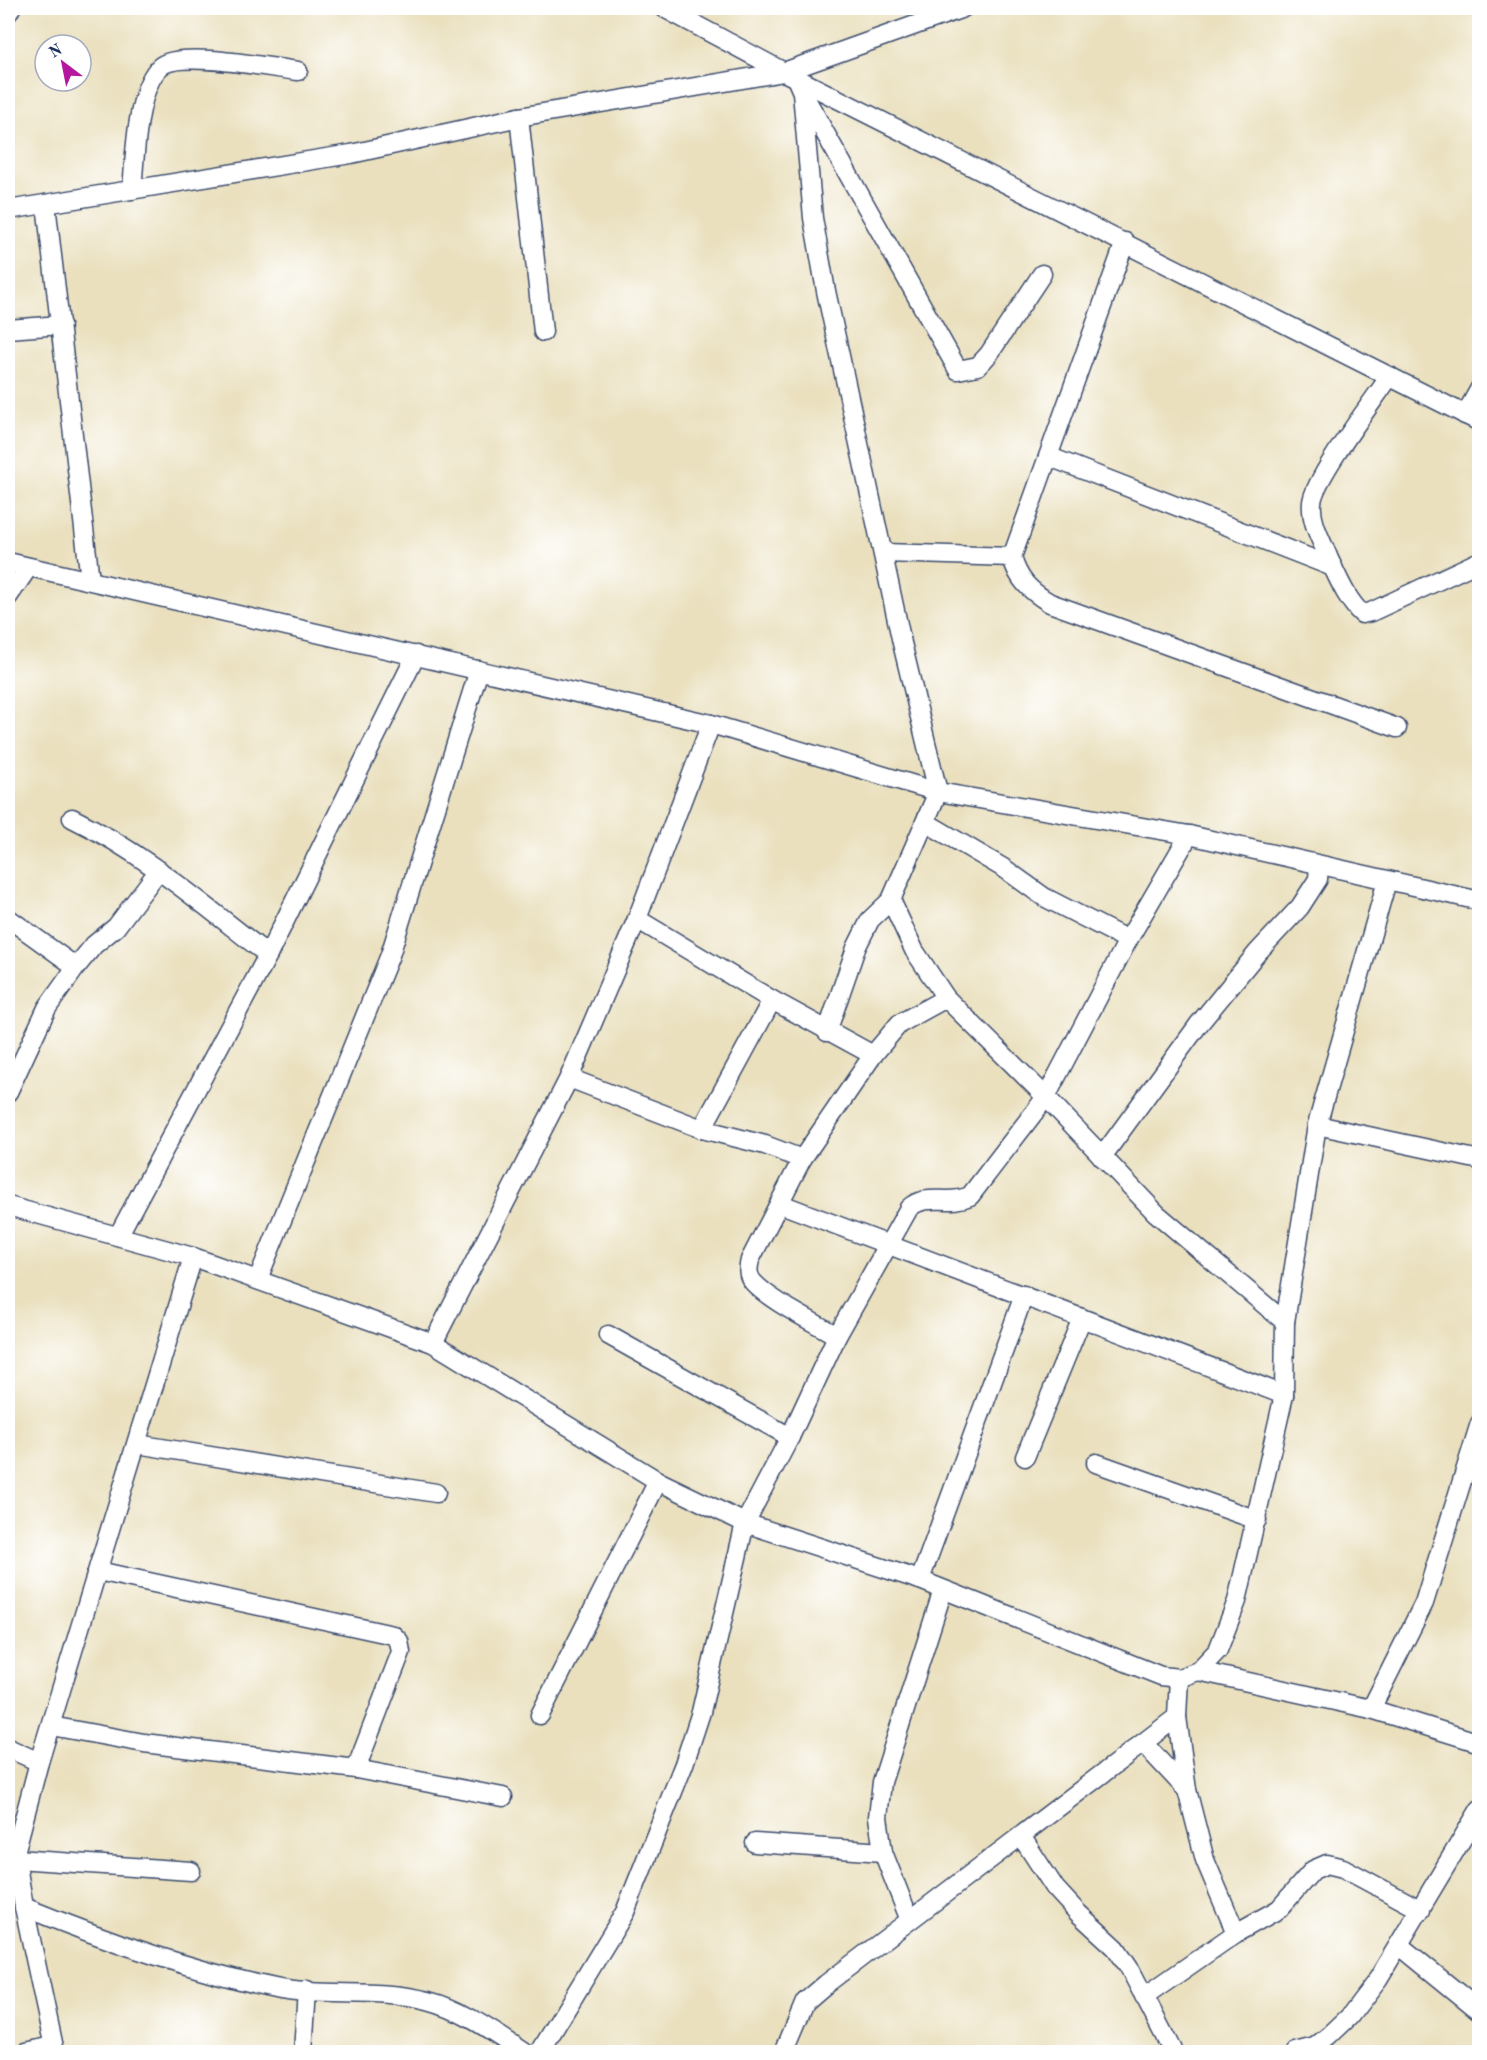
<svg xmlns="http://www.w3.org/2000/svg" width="1487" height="2060" font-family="'Old Standard TT',serif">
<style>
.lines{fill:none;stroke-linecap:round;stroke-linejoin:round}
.minor-casing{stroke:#3a4a6c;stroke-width:21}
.minor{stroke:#fff;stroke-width:18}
</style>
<rect width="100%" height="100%" fill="#fff"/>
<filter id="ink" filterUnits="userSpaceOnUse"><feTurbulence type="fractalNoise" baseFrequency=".0167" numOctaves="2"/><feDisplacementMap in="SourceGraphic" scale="12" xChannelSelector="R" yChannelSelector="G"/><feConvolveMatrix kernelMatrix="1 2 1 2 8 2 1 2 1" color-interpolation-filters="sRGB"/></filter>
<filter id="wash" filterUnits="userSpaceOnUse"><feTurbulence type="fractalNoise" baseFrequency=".008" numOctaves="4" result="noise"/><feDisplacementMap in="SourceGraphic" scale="24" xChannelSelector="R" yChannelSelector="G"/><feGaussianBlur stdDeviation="1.35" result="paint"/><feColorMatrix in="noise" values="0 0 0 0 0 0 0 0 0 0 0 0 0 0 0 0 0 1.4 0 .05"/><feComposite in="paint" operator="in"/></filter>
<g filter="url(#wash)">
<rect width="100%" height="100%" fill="#eae0be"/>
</g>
<g filter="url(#ink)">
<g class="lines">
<g class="minor-casing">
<g id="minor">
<polyline points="664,8 784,72 1480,422"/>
<polyline points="8,13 11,8"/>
<polyline points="795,76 802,92 813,218 826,291 902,643 938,792 891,900 914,950 946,998 1046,1097 1156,1213 1285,1322"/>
<polyline points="806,99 958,370 978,366 989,354 1042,274"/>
<polyline points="519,117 543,332"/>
<path d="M132,190C135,159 136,87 161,66C181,50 271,68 298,71"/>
<polyline points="46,204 90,580"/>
<polyline points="8,210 351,154 519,117 784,72 963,8"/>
<path d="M1125,242L1012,557C1018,580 1030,591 1050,603L1397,728"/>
<polyline points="8,329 61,325"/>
<path d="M1390,376C1374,400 1315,477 1312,502C1310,522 1322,541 1329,559C1338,578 1347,600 1362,614L1371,612L1480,561"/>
<polyline points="1465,415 1480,388"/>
<polyline points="1050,457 1333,567"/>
<polyline points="884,553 1012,557"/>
<polyline points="8,562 711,724 938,792 1189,835 1480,901"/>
<polyline points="8,597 28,568"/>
<path d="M72,818C144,853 205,906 268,955"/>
<polyline points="927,823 1005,869 1044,897 1128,940"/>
<polyline points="8,918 76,967"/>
<polyline points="637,919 772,1000 873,1055"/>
<polyline points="827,1032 856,948 870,920 891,900"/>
<polyline points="569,1078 702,1129 765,1145 802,1159"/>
<polyline points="8,1092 47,1008 76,967 94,945 116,927 159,870"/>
<polyline points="1317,1125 1480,1160"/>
<polyline points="702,1129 772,1000"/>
<polyline points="1102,1157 1199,1024 1257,953 1300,907 1318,879 1319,866"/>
<polyline points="781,1204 1284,1395"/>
<polyline points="8,1206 193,1257 433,1343 658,1481 745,1523 920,1580 1161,1676 1179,1678 1198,1671 1218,1650 1237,1601 1284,1395 1285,1322 1317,1125 1387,881"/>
<polyline points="118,1236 268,955 416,655"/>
<path d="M193,1257L39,1762L15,1853L24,1907C105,1940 189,1970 275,1988C325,1998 379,1988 428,2001C463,2010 495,2033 524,2052"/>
<polyline points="258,1279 390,955 479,670"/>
<polyline points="608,1335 790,1437"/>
<path d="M837,1336C814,1322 770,1301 753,1282C747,1275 748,1268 750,1260L802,1159L873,1055L899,1024L946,998"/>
<polyline points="433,1343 569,1078 637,919 711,724"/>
<polyline points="137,1444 436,1493"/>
<polyline points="1025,1457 1082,1318"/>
<polyline points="1096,1463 1257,1520"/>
<polyline points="98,1571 393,1635 399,1641 401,1652 356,1769"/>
<polyline points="920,1580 1024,1295"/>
<polyline points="1198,1671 1371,1709 1480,1743"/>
<polyline points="1371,1709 1424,1603 1480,1423"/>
<polyline points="540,1715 658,1481"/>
<polyline points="1177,1717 1187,1790 1205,1860 1236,1933"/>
<polyline points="51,1726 144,1743 356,1769 503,1797"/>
<polyline points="1143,1743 1187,1790"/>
<polyline points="8,1748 39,1762"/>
<polyline points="1021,1836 1055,1888 1078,1913 1116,1948 1129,1967 1173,2052"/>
<polyline points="755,1843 883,1852"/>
<polyline points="17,1859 191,1871"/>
<polyline points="24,1907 55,2052"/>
<polyline points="909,1918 883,1852 878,1817 882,1782 943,1590"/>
<polyline points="1399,1945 1480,2011"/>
<polyline points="1144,1997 1236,1933 1279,1909 1313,1870 1327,1864 1343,1868 1421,1910"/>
<polyline points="26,2052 53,2046"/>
<polyline points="303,2052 307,1990"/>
<path d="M540,2052L625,1912L684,1764L701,1712L745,1523L790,1437L837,1336L909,1208C928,1192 948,1206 970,1196L1046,1097L1128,940L1189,835"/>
<polyline points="784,2052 805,2002 826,1984 1177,1717 1179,1678"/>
<polyline points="1295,2052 1315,2047 1330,2035 1349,2017 1378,1979 1480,1809"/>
</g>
</g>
<use href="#minor" class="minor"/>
</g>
</g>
<rect width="1487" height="2060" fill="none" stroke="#fff" stroke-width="30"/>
<g transform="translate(63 63) rotate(328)"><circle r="28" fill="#ffffff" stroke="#a4acbf" stroke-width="1.5"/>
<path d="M0-4.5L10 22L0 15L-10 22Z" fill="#b5179e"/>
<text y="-9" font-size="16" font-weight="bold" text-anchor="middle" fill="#1b2f5e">N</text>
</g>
</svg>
